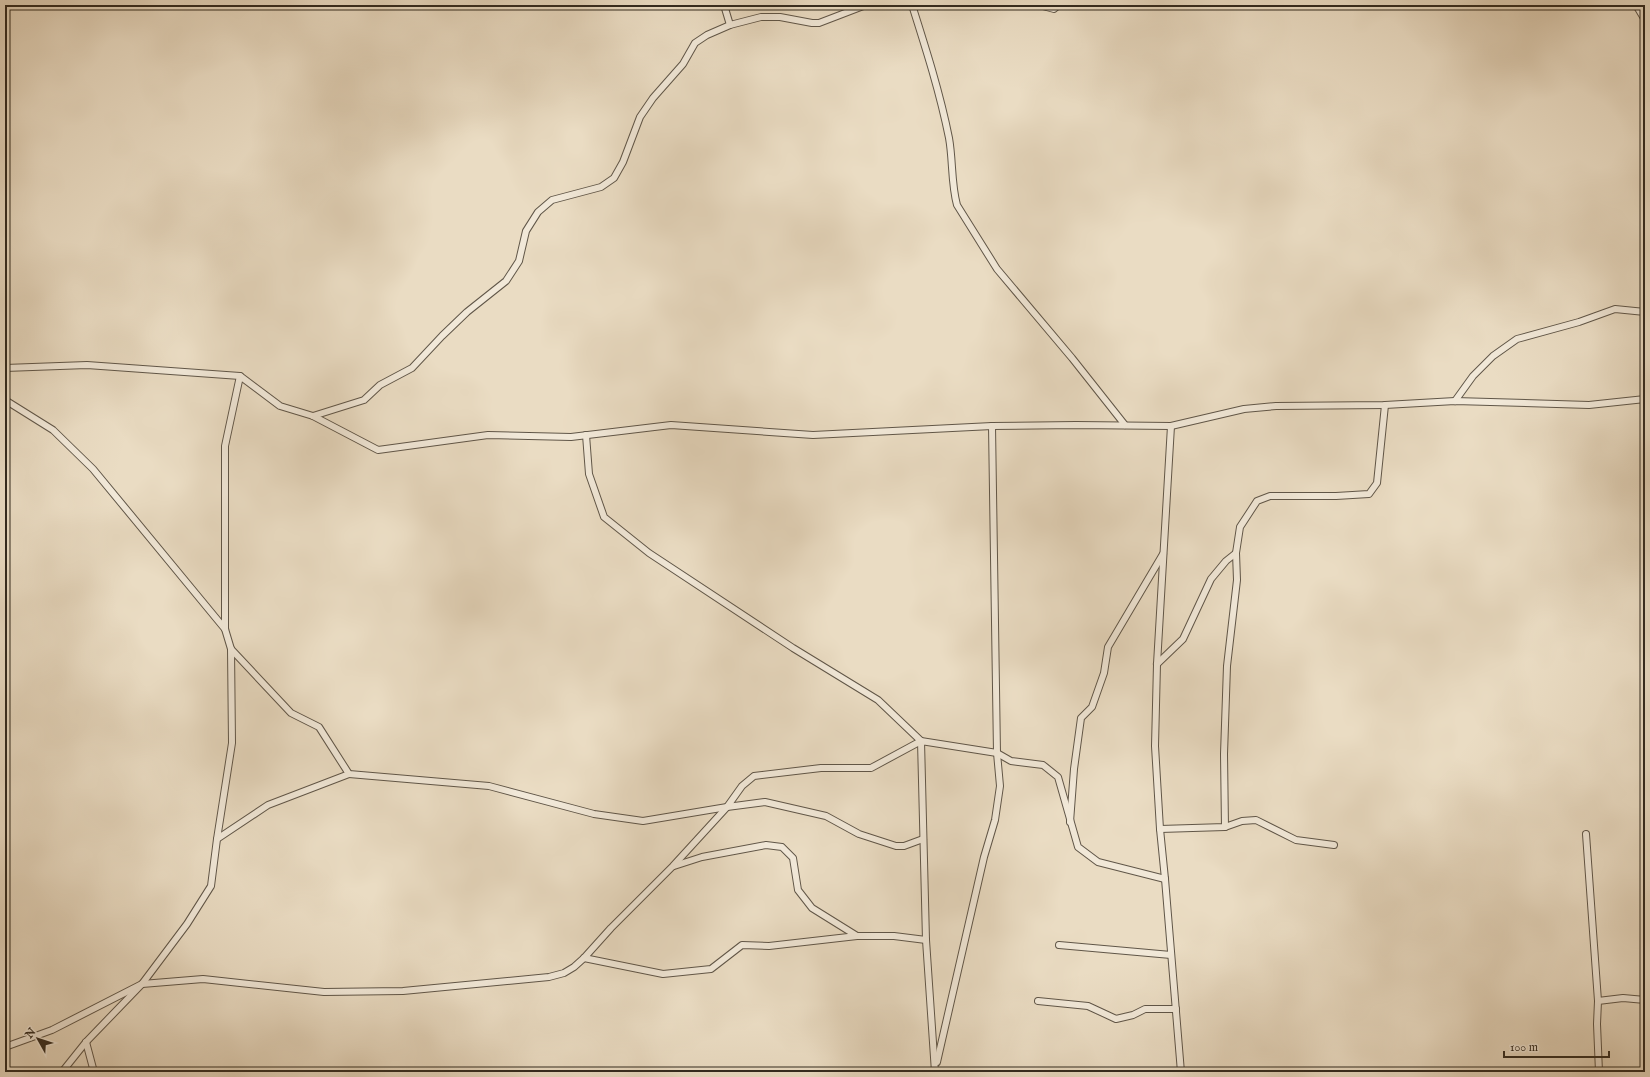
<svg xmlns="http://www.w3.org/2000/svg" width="1650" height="1077" font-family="'IM FELL English',serif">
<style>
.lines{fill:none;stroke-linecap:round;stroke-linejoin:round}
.street-casing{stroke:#605648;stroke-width:8}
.street{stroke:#f1e8d8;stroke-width:6}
</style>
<rect width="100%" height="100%" fill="#eadcc3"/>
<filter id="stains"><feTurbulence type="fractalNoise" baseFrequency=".005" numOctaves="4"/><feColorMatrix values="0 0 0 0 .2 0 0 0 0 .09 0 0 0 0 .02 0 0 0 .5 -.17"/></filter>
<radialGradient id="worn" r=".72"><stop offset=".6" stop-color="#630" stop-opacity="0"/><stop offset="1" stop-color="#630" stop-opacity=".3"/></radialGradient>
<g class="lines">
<g class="street-casing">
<g id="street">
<polyline points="724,5 730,25"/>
<path d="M912,5C926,49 940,93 949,138C953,160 951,183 957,205L997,269L1072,358L1125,425"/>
<polyline points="1039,5 1054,9 1059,5"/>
<polyline points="1636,5 1645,20"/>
<polyline points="5,368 87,365 240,376 280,406 313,416 378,450 488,435 571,437 671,425 813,435 992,426 1076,425 1171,426 1244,409 1276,406 1385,405 1455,401 1589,405 1645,399"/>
<polyline points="240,376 225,446 225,629 231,649 291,713 319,727 349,774 489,786 594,814 643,821 727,807 765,802 826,816 859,834 896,846 904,846 923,839"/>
<polyline points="5,400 53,430 93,469 225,629"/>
<polyline points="1455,401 1473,376 1493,356 1517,339 1579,322 1615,309 1645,312"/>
<polyline points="313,416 364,400 380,385 412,368 442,336 467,312 506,281 519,261 526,231 538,212 552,200 601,187 614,178 623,162 640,117 653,98 683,64 695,43 707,35 730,25 761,17 780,17 812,23 819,23 866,5"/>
<polyline points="1171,426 1157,664 1155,746 1160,829 1165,879 1181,1072"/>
<polyline points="1157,664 1183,639 1211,579 1226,561 1236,553 1240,527 1257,501 1270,496 1336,496 1369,494 1377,483 1385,405"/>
<polyline points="997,753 1011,761 1043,765 1058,777 1078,847 1098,862 1165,879"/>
<polyline points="1070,822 1074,769 1081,718 1092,707 1104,673 1108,647 1163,554"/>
<polyline points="1225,827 1224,754 1227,666 1237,580 1236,553"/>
<polyline points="1160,829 1225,827 1242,821 1256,820 1296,840 1334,845"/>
<polyline points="1586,834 1598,1001"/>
<polyline points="217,839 232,743 231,649"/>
<polyline points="674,866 702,857 766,845 782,847 793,858 798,890 812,908 857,936 894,936 926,940"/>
<polyline points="1059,945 1171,955"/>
<polyline points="584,958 663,974 711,969 742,945 769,946 857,936"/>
<polyline points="1038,1001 1088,1006 1116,1019 1133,1015 1145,1009 1176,1009"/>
<polyline points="86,1042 94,1072"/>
<polyline points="5,1047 52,1030 142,984 203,979 324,992 403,991 549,977 564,973 574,967 584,958 611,928 673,866 727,807 742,786 754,776 821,768 871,768 921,741 878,700 793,648 649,553 604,517 589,474 586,435"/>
<polyline points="937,1062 984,857 995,820 1000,786 997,753"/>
<polyline points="62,1072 86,1042 142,984 187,924 211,886 217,839 268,805 349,774"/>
<polyline points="935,1072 926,940 921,741 997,753 992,426"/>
<polyline points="1237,1072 1240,1071 1241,1072"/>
<polyline points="1599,1072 1597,1024 1598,1001 1623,998 1645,1000"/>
</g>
</g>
<use href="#street" class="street"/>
</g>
<rect width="1650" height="1077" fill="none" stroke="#eadcc3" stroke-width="20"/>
<rect x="6" y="6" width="1638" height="1065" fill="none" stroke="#322a1f" stroke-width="2"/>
<rect x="10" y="10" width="1630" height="1057" fill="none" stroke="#322a1f"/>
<g transform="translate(38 1039) rotate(309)" stroke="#f1e8d8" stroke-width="3" paint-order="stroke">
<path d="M0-3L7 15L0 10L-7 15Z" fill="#322a1f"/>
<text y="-6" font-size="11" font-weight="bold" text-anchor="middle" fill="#322a1f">N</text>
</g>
<path d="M1504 1051v6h105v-6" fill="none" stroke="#322a1f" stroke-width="2"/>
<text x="1510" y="1051" font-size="12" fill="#322a1f" stroke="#f1e8d8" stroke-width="3" paint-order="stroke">100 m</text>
<rect width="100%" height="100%" filter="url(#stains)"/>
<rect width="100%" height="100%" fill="url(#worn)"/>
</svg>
